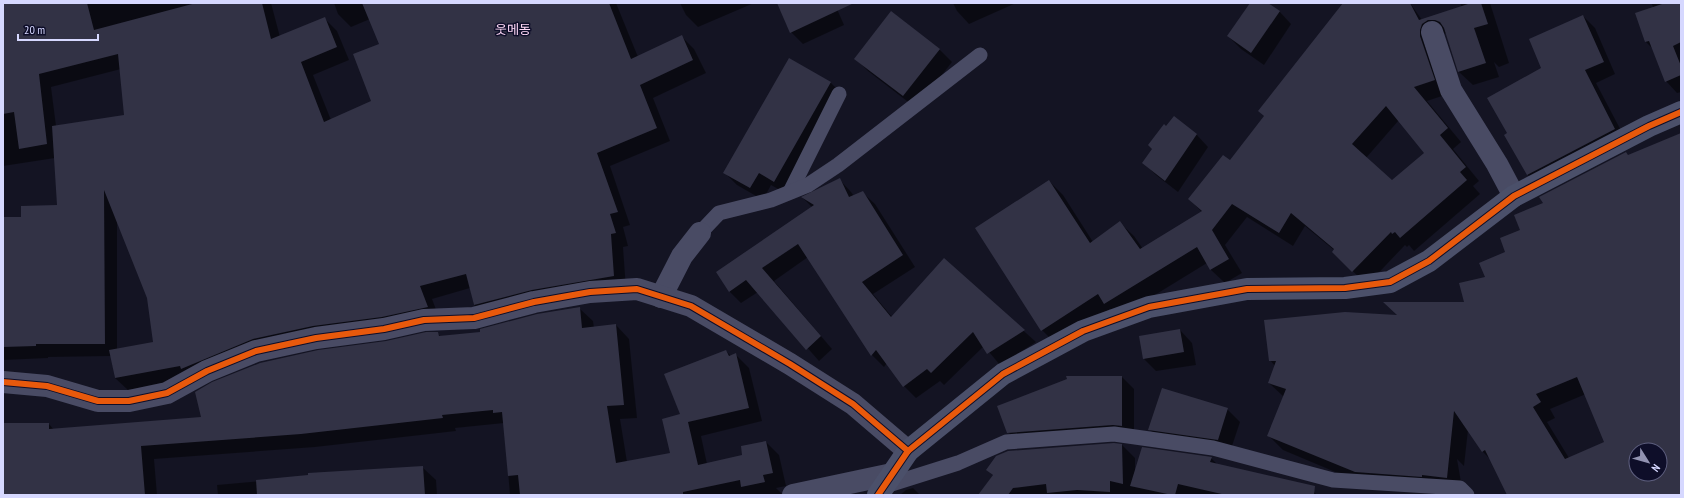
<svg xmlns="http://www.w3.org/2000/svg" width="1684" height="498" font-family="'PT Sans Narrow','Noto Sans KR',sans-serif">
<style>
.shadow{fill:#0007;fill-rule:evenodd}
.building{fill:#323245;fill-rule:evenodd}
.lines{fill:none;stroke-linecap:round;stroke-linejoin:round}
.lane{stroke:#494b64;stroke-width:15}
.street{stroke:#494b64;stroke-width:22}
.secondary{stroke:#4b506a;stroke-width:22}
.cycleway-casing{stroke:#0e0e29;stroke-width:8}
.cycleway{stroke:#e8590c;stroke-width:6}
.labels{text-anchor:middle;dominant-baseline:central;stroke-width:3;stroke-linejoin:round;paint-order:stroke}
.quarter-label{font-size:13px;fill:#ffd8f7;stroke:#0e0e29}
</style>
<rect width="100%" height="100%" fill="#141423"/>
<g class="shadow">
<path d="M3,3H271L280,37L324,18L337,31L349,60L313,75L331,120L373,102L380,44L370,19L351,27L338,14L334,3H616L638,57L681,36L694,49L706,73L653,98L670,141L610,166L630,225L623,227L628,246L623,247L626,289L487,318L474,305L470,288L432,299L440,320L327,338L195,381L128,390L115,378L111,356L48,357V358L3,360V218H22L58,206L55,158L3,166ZM121,69L125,116L56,126L51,87ZM117,219L148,298L154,343L117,349Z"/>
<polygon points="680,3 754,3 698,27 686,15"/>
<polygon points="778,3 850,3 837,9 844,25 803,44 791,32"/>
<polygon points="953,3 1016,3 969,24 957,11"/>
<polygon points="1251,3 1267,3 1279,11 1291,24 1264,65 1241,49 1228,36"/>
<path d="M1354,3H1410L1422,20L1462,7L1460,3H1490L1509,63L1499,67L1494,62L1499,77L1473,85L1459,72L1447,33L1442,34L1448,94L1427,101L1461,142L1453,149L1479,181L1473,186L1480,194L1414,251L1409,245L1407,247L1405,245L1367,285L1333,252L1334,250L1305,226L1293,246L1247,217L1225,245L1242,273L1225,283L1211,270L1207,263L1119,317L1110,309L1056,344L1042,330L1049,181L1063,195L1093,242L1120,223L1134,236L1143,249L1202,212L1189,199L1230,161L1265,117L1259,111ZM1399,120L1426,153L1392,181L1366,158Z"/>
<polygon points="1651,3 1681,3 1681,92 1677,93 1666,81 1652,48 1646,42 1636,13 1654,8"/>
<polygon points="891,13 940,50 952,62 916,108 868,71 856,59"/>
<polygon points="1583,16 1595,28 1615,74 1596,83 1627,142 1540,187 1528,175 1542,68"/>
<polygon points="789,59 831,83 843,95 787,194 771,185 763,200 737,185 725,173"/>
<polygon points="1196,134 1208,147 1178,192 1156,175 1143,162"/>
<path d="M1681,139V495H1508L1492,461L1483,452L1468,430L1464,466L1457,459L1462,488L1371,487L1283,450L1268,435L1284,397L1269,383L1275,366L1270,360L1399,317L1465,303L1507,253L1521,230L1544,204L1626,153L1629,156ZM1586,394L1605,442L1569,458L1547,422L1555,418L1550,409ZM1636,450H1660V474H1636Z"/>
<polygon points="839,179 851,192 854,196 862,192 875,204 915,267 873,294 892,317 944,259 1036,342 1000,365 984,346 944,385 940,381 916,398 904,386 887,363 884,367 872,355 808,257 774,281 832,349 819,361 758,292 741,303 729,291 812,207 803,198"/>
<polygon points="579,308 593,321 594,328 616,325 629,339 637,418 620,419 627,462 671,454 682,415 726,351 731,356 736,355 749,368 762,421 701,436 707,464 744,456 766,442 779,455 786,486 776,488 782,494 510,495 504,423 455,428 456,431 315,447 154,459 157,495 3,495 3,424 49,424 54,430 202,418 386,342 437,333 441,337 481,333"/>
<polygon points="1180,330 1192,343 1196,365 1156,371 1144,359"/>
<polygon points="1122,377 1134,389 1134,438 1021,445 1008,432"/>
<polygon points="1227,409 1240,422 1230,452 1162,442 1149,429"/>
<polygon points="1122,445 1135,458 1135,472 1211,458 1218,465 1308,486 1317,495 979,495 994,476 987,470"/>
<polygon points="422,467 436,480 437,495 218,495 217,485"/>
<polygon points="913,488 920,495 900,495 906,490"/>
</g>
<g class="building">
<polygon points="3,3 87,3 94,30 196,3 262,3 271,39 325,17 337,47 301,62 324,122 371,101 353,54 379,44 362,3 609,3 631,59 682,35 693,60 640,85 657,128 597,153 618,212 610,214 616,233 611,234 614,276 532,290 474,305 466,274 420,286 428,307 382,317 313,326 253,339 181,369 180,366 115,378 109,350 153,342 147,298 104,190 105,344 36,344 36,346 3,347 3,217 21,217 21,206 57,205 52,126 124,115 118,54 39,74 47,144 19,149 14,112 3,114"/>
<polygon points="777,3 854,3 790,33"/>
<polygon points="1250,3 1268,3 1280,11 1251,53 1227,36"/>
<path d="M1343,3H1410L1419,20L1471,3H1481L1488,24L1474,28L1486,63L1458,72L1444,28L1440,22L1435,20H1428L1422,24L1420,30V36L1435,80L1414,87L1448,128L1440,135L1466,167L1460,172L1467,180L1400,238L1395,232L1392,234L1391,232L1352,272L1332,252L1334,249L1291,213L1279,233L1232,204L1212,230L1229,259L1210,270L1197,247L1104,304L1098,294L1041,331L975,228L1049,180L1090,243L1120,221L1140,249L1202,211L1188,199L1223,155L1230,160L1264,116L1258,111ZM1386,106L1424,153L1392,180L1352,144Z"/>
<polygon points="1665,3 1681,3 1681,42 1673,46 1681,66 1681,75 1665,82 1649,41 1645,42 1635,13"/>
<polygon points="891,11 940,49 903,96 854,59"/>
<polygon points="1583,15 1604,62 1585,70 1615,129 1527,175 1504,135 1507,133 1487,98 1541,68 1529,39"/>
<polygon points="789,58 831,82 774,182 759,173 750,188 723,173"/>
<polygon points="1174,116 1197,134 1165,181 1142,163 1152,149 1148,145 1164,124 1166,126"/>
<path d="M1681,133V495H1507L1485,450L1482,452L1454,411L1447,478L1422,475V477L1355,472L1267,436L1286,389L1268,383L1276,361H1269L1264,320L1345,312L1397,315L1383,302H1464L1459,283L1485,277L1479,263L1505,252L1500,238L1520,230L1514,215L1543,203L1539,197L1626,152L1628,155ZM1577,377L1604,442L1565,459L1533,407L1541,402L1536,394ZM1636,450H1660V474H1636Z"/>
<polygon points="840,178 849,197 863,191 903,255 862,282 891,317 944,258 1025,330 987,354 973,332 931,373 927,369 903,387 876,350 871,356 798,244 762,268 821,336 806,350 746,280 729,292 716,272 814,205 801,197"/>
<polygon points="580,307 582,328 616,324 624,405 607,406 616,463 670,453 662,419 680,414 664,374 726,350 729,356 736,353 749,408 688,422 698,465 742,455 741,446 766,441 773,473 763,475 765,482 741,487 740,480 683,492 683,495 520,495 518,475 508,476 502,412 493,413 493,410 442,415 443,418 301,434 141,446 145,495 3,495 3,423 49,423 49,429 201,417 195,392 212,382 260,363 318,350 386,341 426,332 438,332 439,336 480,332 480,329 537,314"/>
<polygon points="1180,329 1184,352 1143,359 1139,336"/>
<polygon points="1066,376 1122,376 1122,426 1113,425 1007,433 997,406 1067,379"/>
<polygon points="1162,388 1228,408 1218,440 1148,430"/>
<polygon points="1114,443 1122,444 1123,484 1110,481 1110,492 1077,490 1047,493 1046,484 1013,488 1008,495 978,495 993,475 986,470 996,456 1008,451"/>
<polygon points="1142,447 1212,457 1210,462 1315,486 1314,495 1226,495 1178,484 1175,495 1172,495 1130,486"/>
<polygon points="423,466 425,495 257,495 256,480 308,475 308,473"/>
</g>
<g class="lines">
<g class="lane">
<polyline points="790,192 839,94"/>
<polyline points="700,233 719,213 771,200 808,185 838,165 980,55"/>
<polyline points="885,486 958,463 1006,442 1114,434 1213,448 1333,480 1460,488 1467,495"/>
</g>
<g class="street">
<polyline points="1432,32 1451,90 1497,164 1514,196"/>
<polyline points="661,297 682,256 700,233"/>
<polyline points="3,382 47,386 98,401 129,401 167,393 207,371 256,351 316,338 384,329 424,320 474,318 534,302 590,292 637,289 691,306 790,364 853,404 908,451"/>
<polyline points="793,495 892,474"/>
</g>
<polyline class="secondary" points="878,495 908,451 1003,374 1083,331 1149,307 1247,289 1345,288 1390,282 1429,261 1514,196 1649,126 1681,112"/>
<g class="cycleway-casing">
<g id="cycleway">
<polyline points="3,382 47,386 98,401 129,401 167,393 207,371 256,351 316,338 384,329 424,320 474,318 534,302 590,292 637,289 691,306 790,364 853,404 908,451"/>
<polyline points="878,495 908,451 1003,374 1083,331 1149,307 1247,289 1345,288 1390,282 1429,261 1514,196 1649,126 1681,112"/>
</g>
</g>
<use href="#cycleway" class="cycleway"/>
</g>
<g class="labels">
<g class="quarter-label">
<text x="513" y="29">웃메동</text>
</g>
</g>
<rect width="1684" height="498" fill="none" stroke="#d6d8ff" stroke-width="8"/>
<g transform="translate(1648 462) rotate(127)"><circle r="19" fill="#0e0e29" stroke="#5e5f7f"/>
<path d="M0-3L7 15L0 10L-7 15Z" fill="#9293b2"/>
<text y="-6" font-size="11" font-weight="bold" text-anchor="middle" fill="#d6d8ff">N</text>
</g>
<path d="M18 34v6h80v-6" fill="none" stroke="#d6d8ff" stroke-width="2"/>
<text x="24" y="34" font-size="12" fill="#d6d8ff" stroke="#0e0e29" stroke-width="3" paint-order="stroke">20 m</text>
</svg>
